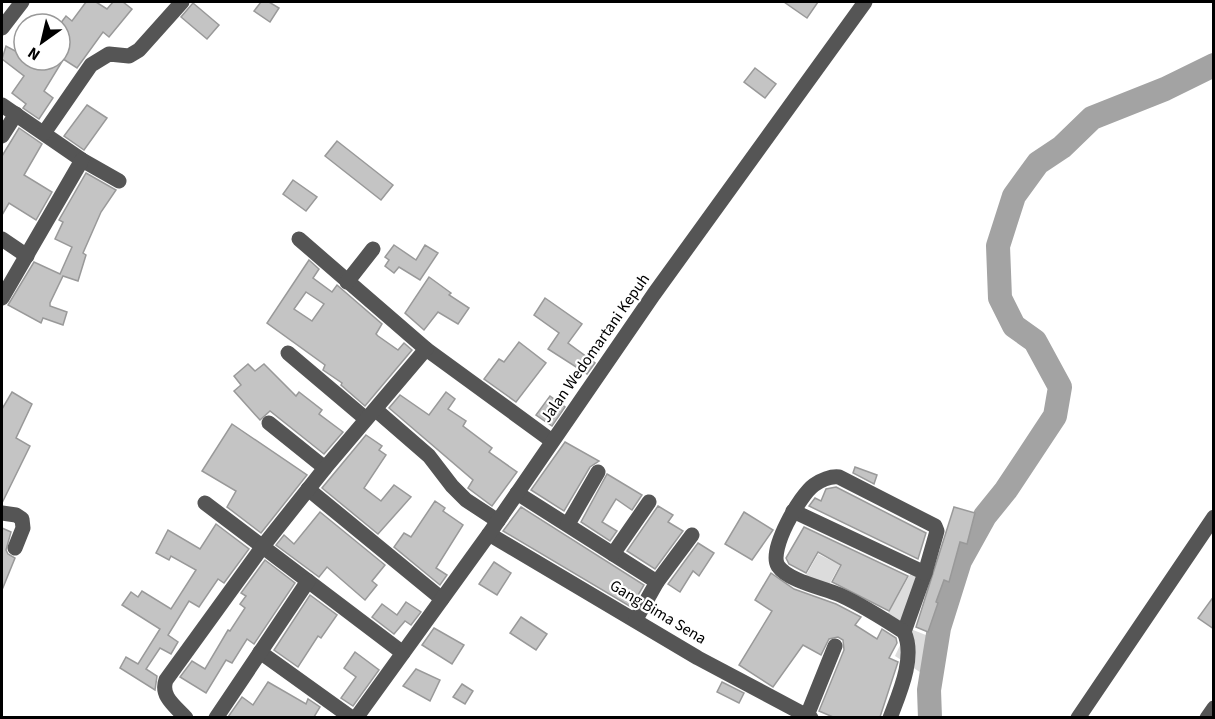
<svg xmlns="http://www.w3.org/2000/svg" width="1215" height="719" font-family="'Source Sans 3',sans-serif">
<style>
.green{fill:#dcdcdc}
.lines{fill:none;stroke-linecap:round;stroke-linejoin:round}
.river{stroke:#a3a3a3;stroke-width:24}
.building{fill:#c4c4c4;stroke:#999;stroke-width:1.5;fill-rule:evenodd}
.minor{stroke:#555;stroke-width:15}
.labels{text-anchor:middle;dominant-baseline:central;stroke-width:4.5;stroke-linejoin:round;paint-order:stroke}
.street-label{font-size:16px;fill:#000;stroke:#fff}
</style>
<rect width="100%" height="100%" fill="#fff"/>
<g class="green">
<polygon points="818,554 840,565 826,590 804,579"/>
<polygon points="912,571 922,576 905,628 887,615"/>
<polygon points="908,628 931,637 923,674 895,656"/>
</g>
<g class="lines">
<polyline class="river" points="930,718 929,690 939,628 960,561 985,516 1006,490 1055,416 1060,387 1035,341 1014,326 1000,298 998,246 1014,196 1038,163 1062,147 1092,118 1165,89 1214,65"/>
</g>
<g class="building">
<polygon points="86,2 96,2 107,9 113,2 123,2 132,9 109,37 103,32 77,68 60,57 60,24 66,16 72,21"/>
<polygon points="261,2 269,2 279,8 270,22 254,11"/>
<polygon points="784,2 818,2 807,18"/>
<polygon points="193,3 219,25 207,39 181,17"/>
<polygon points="24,41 24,60 63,60 44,91 53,98 39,119 23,108 26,104 12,93 24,76 2,59 6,46 17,52"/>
<polygon points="755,68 776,84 765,98 744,82"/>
<polygon points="87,105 107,118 84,150 64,136"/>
<polygon points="19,128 42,144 24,175 52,192 36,220 9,203 2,215 2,156"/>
<polygon points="337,141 393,185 381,200 325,156"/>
<polygon points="86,173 116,190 101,212 83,253 86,255 78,281 63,276 50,303 50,306 67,312 63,325 43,318 41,323 8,305 34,262 60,274 72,247 55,239 63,222 59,220"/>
<polygon points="293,180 317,197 306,211 283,194"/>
<polygon points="394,245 416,260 425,245 438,253 420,280 399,267 394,273 385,266 389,260 385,257"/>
<path d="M309,260L319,269L313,278L332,292L337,285L382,324L376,334L378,336L398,350L404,343L412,350L365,406L341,385L342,383L323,370L325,365L267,323ZM306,292L324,304L312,321L294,309Z"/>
<polygon points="429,277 451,293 449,295 469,308 458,324 438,312 424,330 405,313"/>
<polygon points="545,298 582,324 568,343 595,363 587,374 548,349 559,333 534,315"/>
<polygon points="519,342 546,363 516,402 484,379 499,359 504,362"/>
<polygon points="248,364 255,371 264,364 296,396 299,392 322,410 319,414 343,432 324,454 270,411 260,420 234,391 241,385 234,376"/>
<polygon points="12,392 32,404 16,438 30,446 2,503 2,409"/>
<polygon points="446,392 455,399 448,409 466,421 463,426 492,448 489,452 517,472 492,506 468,488 473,480 389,408 400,395 429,415"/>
<polygon points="550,396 565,407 552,426 536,415"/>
<polygon points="232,424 307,475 261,533 227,507 236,491 202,471"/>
<polygon points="366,435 382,446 379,450 386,455 364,488 381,501 394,485 411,497 378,534 322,488"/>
<polygon points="565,442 599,461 590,467 564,511 531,490"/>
<polygon points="855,467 877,475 874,484 853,473"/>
<polygon points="607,474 642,495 632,510 616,499 602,522 617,531 610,541 581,522"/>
<polygon points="836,487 926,533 918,559 809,506 815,498 821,501 826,489"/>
<polygon points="435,501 445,508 443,511 463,525 436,568 447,575 440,585 394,547 404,533 411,537"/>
<polygon points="658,506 673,515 668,522 683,531 655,569 627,551"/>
<polygon points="521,507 644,585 631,607 503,531"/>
<polygon points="954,507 975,513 967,544 960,542 949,582 944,580 936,602 938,603 928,632 916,627"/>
<polygon points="320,512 385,565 372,581 377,585 365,600 327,567 319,577 276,545 284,535 294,544"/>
<polygon points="744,512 773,530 752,560 725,544"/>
<polygon points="216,524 249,549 224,583 218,579 199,607 189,601 168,635 178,642 171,654 160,648 146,669 157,676 155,690 120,668 126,657 138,664 160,629 122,605 131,592 138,597 142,591 171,609 196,570 171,556 169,560 156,553 168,530 200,549"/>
<polygon points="804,527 908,576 889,611 832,582 841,565 818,552 806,573 789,564 786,558"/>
<polygon points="2,528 11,532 6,550 8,554 15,558 2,590"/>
<polygon points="698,543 714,553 699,576 693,571 680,592 668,584"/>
<polygon points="265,560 295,583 254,644 247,639 232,663 226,660 206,693 180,677 192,661 205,669 228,630 230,631 245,608 240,604 246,596 241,593"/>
<polygon points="494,562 511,573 497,595 479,584"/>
<polygon points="771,573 794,589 836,604 861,617 855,625 877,639 882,629 896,638 897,643 889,658 898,662 880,717 833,717 819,711 844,650 843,640 838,637 829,639 821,655 803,645 773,687 739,665 772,611 755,600"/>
<polygon points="310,595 337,615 321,638 318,636 298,667 274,650"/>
<polygon points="1214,596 1214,629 1198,618"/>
<polygon points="406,602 421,612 411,625 405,621 394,634 372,617 382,604 397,615"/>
<polygon points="521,617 547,634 536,650 510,633"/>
<polygon points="434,628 464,645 452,664 422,645"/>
<polygon points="355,652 379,670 353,706 341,698 356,677 344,668"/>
<polygon points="416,669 440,680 430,701 403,686"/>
<polygon points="268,682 306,704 308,699 320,707 314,717 228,717 242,697 253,705"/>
<polygon points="722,682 744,693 739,703 717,692"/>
<polygon points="462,684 473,691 465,704 453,697"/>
</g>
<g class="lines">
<g class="minor">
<polyline points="2,28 22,2"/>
<polyline points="2,105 82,160 119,181"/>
<polyline points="44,133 91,65 109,54 129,56 139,50 182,2"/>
<polyline points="2,136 16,114"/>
<polyline points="2,239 27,256"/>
<polyline points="299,239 426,349 552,441"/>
<polyline points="347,282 373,249"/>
<polyline points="2,298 82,160"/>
<polyline points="288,353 366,419"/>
<polyline points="376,410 429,456 452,486 466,500 498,521"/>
<polyline points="269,423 325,468"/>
<polyline points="308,489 442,599"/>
<polyline points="517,493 657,582 692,535"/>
<polyline points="205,503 403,653"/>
<polyline points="793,511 925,573 904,632"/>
<polyline points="2,513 16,515 22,519 23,528 15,548"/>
<polyline points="568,524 598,472"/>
<polyline points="489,534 698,658 811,718"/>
<polyline points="613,554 649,502"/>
<polyline points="636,619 657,582"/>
<polyline points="260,652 352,718"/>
<path d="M186,718C175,706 160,696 166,680L263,546L325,468L426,349"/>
<polyline points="216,718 308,581"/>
<polyline points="356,718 489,534 654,294 865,2"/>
<polyline points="806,718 835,646"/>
<path d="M890,718C899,694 916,657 904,632C884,619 862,605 840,595C824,588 788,581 778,566C768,550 800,495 814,485C821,480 831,476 839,477L935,526L937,531L925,573"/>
<polyline points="1078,718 1214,517"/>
<polyline points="1207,718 1214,708"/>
</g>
</g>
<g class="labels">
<g class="street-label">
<text transform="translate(595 348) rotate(-55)">Jalan Wedomartani Kepuh</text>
<text transform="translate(658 612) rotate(31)">Gang Bima Sena</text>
</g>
</g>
<rect width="1215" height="719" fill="none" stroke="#000000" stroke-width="6"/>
<g transform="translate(42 42) rotate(214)"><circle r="28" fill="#ffffff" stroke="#999999" stroke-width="1.5"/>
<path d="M0-4.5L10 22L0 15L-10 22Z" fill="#000000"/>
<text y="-9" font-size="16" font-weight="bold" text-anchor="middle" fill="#000000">N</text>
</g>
</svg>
